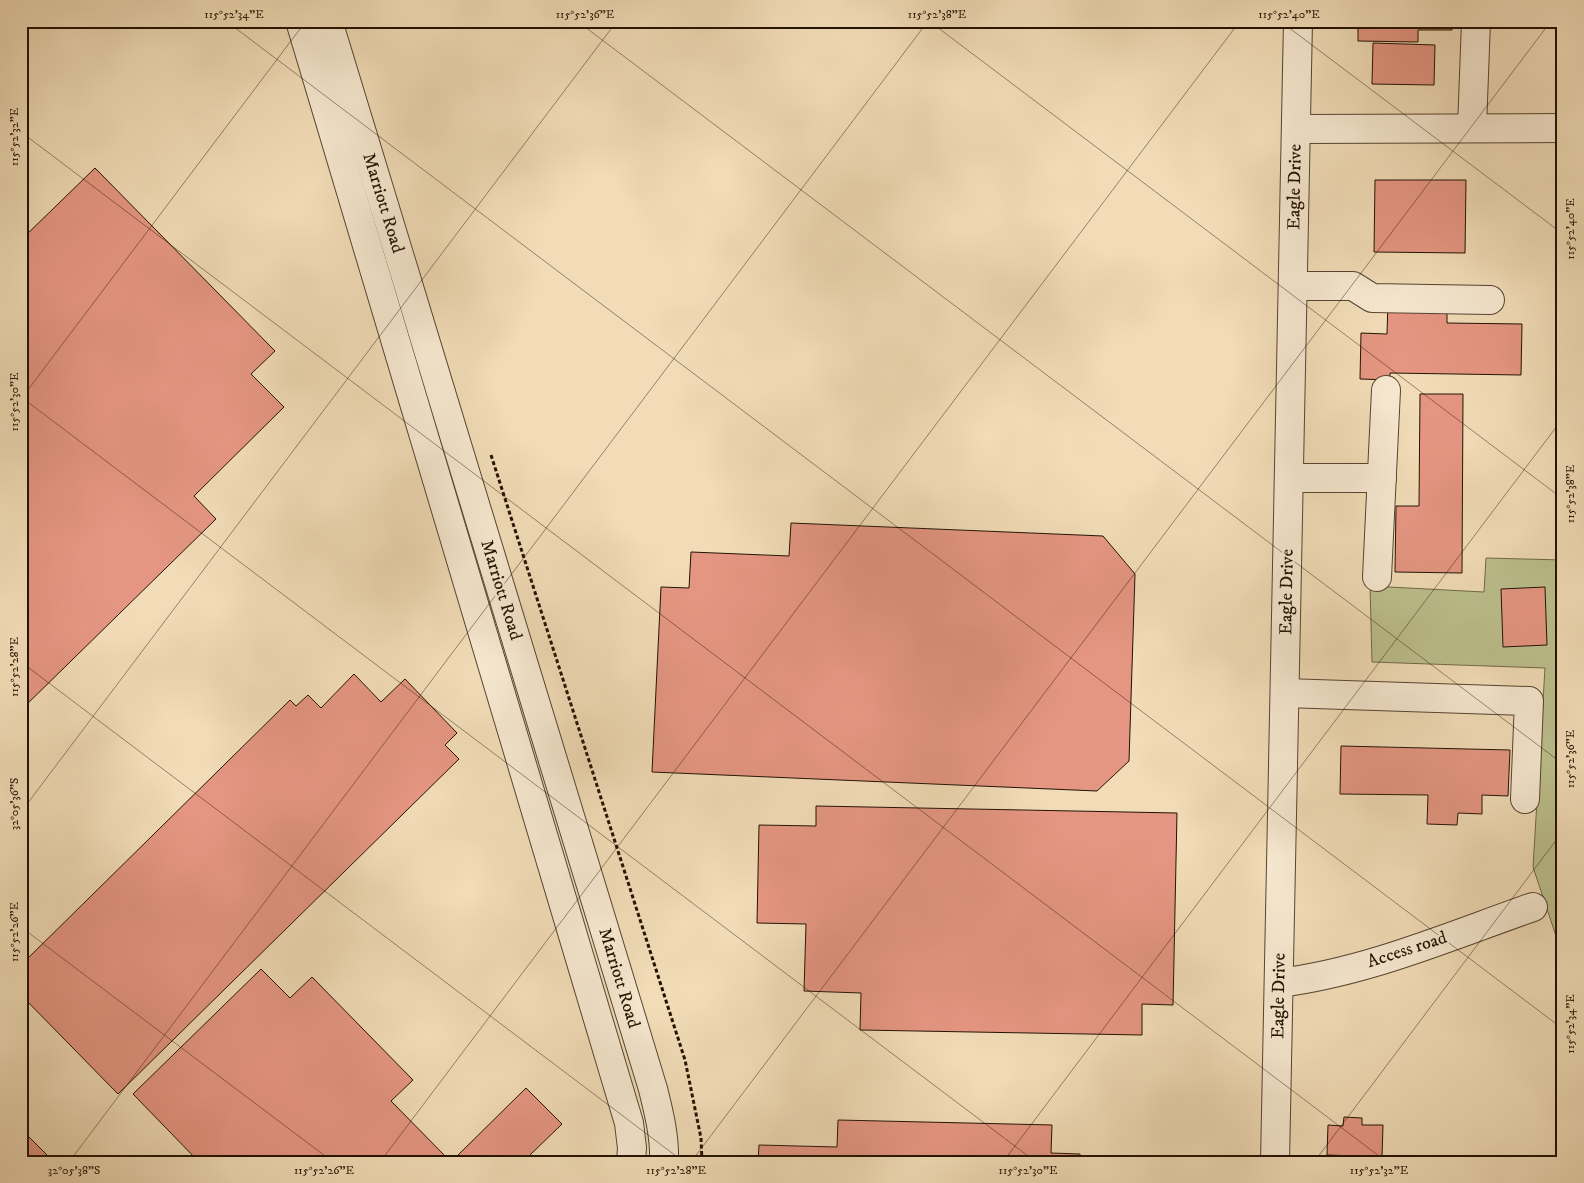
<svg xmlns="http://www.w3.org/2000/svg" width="1584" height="1183" font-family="'IM FELL DW Pica',serif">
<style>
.green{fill:#bcc08d;stroke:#706948}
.building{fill:#e59682;stroke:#231203}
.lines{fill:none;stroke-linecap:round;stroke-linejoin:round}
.minor-casing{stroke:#564430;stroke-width:30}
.path{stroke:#231203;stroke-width:3;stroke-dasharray:4 2.5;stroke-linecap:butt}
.minor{stroke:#f6e8d0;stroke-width:28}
.ticks{fill:none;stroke:#231203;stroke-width:1;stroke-opacity:0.45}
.labels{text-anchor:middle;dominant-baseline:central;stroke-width:4.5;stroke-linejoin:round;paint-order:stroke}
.street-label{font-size:18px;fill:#231203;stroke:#f6e8d0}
.neatline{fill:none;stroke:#231203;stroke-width:2}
.ticks-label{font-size:12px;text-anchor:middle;fill:#231203}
</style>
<rect width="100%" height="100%" fill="#f1dcb7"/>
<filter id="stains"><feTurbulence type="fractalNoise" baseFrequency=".004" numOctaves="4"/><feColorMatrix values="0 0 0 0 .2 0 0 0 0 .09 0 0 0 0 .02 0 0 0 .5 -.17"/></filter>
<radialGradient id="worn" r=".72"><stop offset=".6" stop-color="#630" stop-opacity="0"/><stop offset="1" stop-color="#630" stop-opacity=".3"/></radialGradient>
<polygon class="green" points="1486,558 1563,560 1563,942 1558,942 1533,867 1545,668 1372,662 1370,586 1484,592"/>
<g class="building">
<polygon points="1358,21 1452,21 1452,30 1418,30 1418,42 1358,41"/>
<polygon points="1373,43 1435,45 1434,85 1372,84"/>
<polygon points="95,168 275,351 251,374 284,407 194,496 216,519 21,710 21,240"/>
<polygon points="1375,180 1466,180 1465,253 1374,252"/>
<polygon points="1388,302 1447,303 1447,323 1522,324 1521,375 1390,373 1390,380 1360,379 1361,333 1387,334"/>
<polygon points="1420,394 1463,394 1462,573 1395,572 1396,506 1419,506"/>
<polygon points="791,523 1103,536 1135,574 1129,761 1097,791 652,772 661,587 689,588 691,552 789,556"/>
<polygon points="1545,587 1547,645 1503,647 1501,589"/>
<polygon points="354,674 381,702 405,679 457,733 445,745 459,759 118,1094 21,995 21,965 290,700 296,706 308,695 321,708"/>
<polygon points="1341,746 1510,750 1508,796 1482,795 1482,814 1458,813 1457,825 1427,824 1428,795 1340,794"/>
<polygon points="816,806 1177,813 1173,1005 1142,1004 1142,1035 860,1030 861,993 804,991 806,924 757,923 759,825 816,826"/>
<polygon points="261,969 290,998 312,977 413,1080 391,1101 451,1162 199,1162 133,1094"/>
<polygon points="526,1088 562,1124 530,1155 537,1162 451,1162"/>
<polygon points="1344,1117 1362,1118 1362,1125 1383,1125 1382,1157 1327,1155 1328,1125 1343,1126"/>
<polygon points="838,1120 1052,1125 1051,1153 1080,1154 1080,1162 758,1162 759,1145 837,1147"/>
<polygon points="21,1129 47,1155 40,1162 21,1162"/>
</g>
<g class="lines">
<g class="minor-casing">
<g id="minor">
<polyline points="300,21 629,1123 632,1148 631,1162"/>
<path d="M328,21L653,1089C659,1113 665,1137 664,1162"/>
<polyline points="1472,128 1476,21"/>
<polyline points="1296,129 1563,128"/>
<polyline points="1293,286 1353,286 1372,298 1490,300"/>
<polyline points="1289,478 1382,478"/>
<polyline points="1377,577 1386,390"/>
<polyline points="1285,693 1529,701 1525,799"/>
<path d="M1279,983C1367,972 1450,936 1533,907"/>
<polyline points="1275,1162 1298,21"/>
</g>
</g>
<polyline class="path" points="491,455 685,1060 701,1138 702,1162"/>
<use href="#minor" class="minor"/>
</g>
<path class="ticks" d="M226,21L1563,1029M577,21L1563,764M929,21L1563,499M1280,21L1563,234M21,132L1387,1162M21,397L1036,1162M21,399L306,21M21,662L684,1162M21,812L617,21M21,927L333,1162M69,1162L928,21M380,1162L1240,21M691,1162L1551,21M1003,1162L1563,418M1314,1162L1563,831"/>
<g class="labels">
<g class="street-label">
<text transform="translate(1295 187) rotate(-89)">Eagle Drive</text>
<text transform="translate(383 203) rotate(73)">Marriott Road</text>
<text transform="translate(501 590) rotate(73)">Marriott Road</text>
<text transform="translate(1287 592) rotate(-89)">Eagle Drive</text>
<text transform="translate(1407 950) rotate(-18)">Access road</text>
<text transform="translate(619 978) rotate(73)">Marriott Road</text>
<text transform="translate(1279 996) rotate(-89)">Eagle Drive</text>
</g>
</g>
<rect width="1584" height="1183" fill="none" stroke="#f1dcb7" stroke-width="55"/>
<rect x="28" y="28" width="1528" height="1128" class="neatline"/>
<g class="ticks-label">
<text x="234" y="18">115°52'34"E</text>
<text x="585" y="18">115°52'36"E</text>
<text x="937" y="18">115°52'38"E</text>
<text x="1289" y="18">115°52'40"E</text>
<text transform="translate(14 137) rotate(-90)" y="4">115°52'32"E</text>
<text transform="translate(1570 229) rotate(-90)" y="4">115°52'40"E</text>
<text transform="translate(14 402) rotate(-90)" y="4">115°52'30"E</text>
<text transform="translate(1570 494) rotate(-90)" y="4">115°52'38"E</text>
<text transform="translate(14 667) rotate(-90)" y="4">115°52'28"E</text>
<text transform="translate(1570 759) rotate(-90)" y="4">115°52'36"E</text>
<text transform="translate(14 804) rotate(-90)" y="4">32°05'36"S</text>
<text transform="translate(14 932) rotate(-90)" y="4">115°52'26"E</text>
<text transform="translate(1570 1024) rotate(-90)" y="4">115°52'34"E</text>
<text x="74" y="1174">32°05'38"S</text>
<text x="324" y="1174">115°52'26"E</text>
<text x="676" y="1174">115°52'28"E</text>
<text x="1028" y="1174">115°52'30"E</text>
<text x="1379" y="1174">115°52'32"E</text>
</g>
<rect width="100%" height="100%" filter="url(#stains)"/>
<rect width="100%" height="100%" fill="url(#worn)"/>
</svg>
